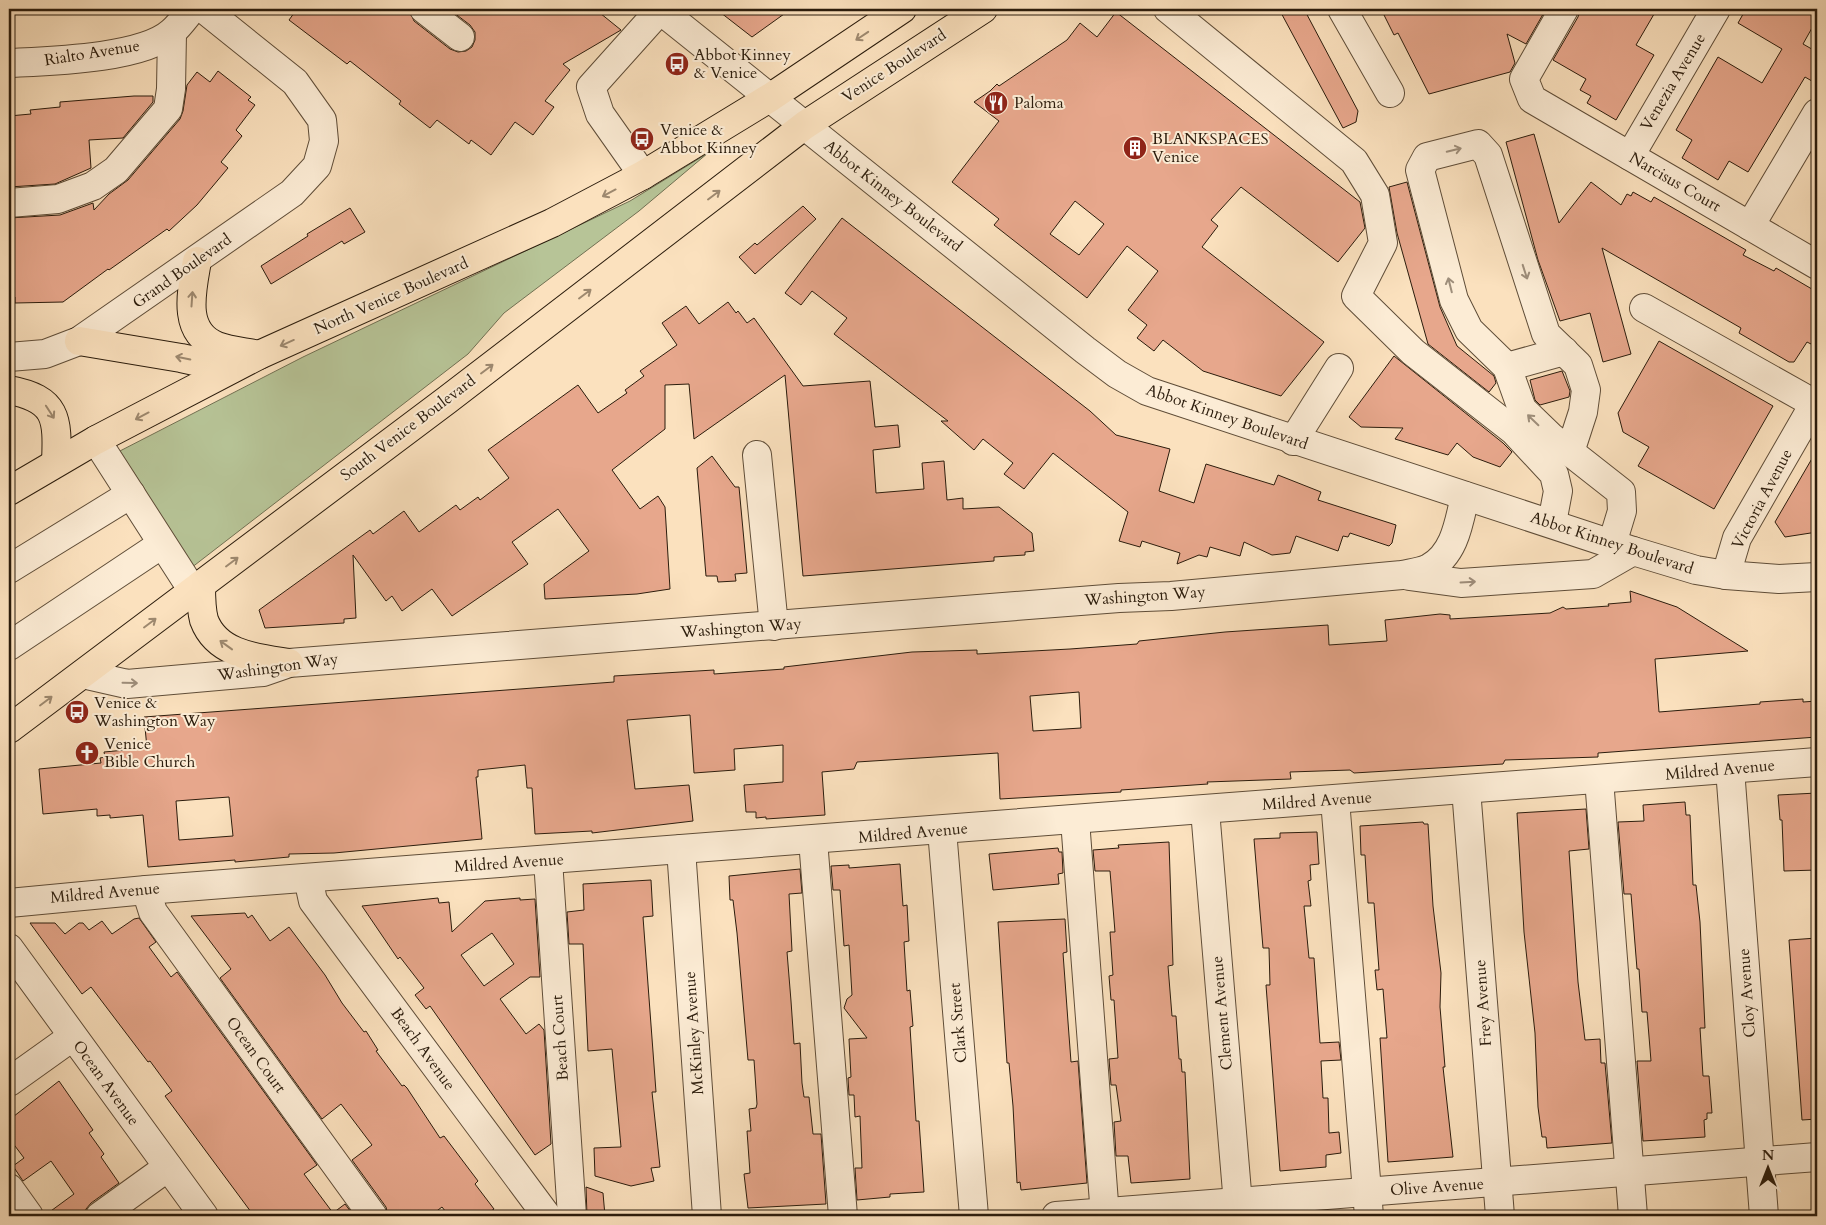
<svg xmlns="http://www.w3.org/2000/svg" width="1826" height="1225" font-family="Cardo,serif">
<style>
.green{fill:#b7c497;stroke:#717052}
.building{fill:#e7a78c;stroke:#2b1c0c;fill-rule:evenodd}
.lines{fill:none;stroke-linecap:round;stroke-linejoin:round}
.minor-casing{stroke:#5f4d38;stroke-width:30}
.major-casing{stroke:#2b1c0c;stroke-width:30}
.minor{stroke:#fcecd5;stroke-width:28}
.major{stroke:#fbe1be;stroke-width:28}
.oneway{stroke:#9d886e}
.oneway2{stroke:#9e8e7b}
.labels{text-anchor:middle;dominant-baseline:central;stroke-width:4;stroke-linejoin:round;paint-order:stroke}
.street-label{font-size:16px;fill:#2b1c0c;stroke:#fcecd5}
.poi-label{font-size:16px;fill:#2b1c0c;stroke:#fcecd5;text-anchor:start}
</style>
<rect width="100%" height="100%" fill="#fbe1be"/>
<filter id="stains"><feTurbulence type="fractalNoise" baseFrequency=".004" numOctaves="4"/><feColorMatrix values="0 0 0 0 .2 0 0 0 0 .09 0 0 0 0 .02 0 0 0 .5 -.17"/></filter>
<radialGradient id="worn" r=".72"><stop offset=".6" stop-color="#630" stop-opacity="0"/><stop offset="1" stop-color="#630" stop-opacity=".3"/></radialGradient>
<polygon class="green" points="708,153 639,211 504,313 468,354 191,568 133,471 115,458 116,453 303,357 630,201"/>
<g class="building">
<polygon points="297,9 409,9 414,21 450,49 458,52 466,51 472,47 475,40 475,32 470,25 449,9 595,9 621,30 563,64 570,70 545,101 554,107 533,135 515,122 491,155 471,140 469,144 437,120 430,128 399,104 401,101 350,61 347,64 289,20"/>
<polygon points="716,9 791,9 752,37"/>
<polygon points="1279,9 1304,9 1358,111 1356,122 1343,128"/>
<polygon points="1381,9 1546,9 1526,44 1507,34 1515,63 1510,72 1429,94 1398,33 1394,35"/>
<polygon points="1580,9 1657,9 1636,45 1654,55 1616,120 1587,103 1591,96 1580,90 1586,79 1553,60 1578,17"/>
<polygon points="1746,9 1817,9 1817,19 1803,44 1817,52 1817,84 1805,77 1748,172 1729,161 1718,180 1682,158 1692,140 1676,130 1718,57 1762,83 1782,49 1738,23"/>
<path d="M1116,12L1360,202L1365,228L1338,262L1241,187L1211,220L1218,226L1202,247L1324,342L1281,396L1203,371L1163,340L1154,351L1137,338L1147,325L1128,310L1158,271L1127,246L1087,298L994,225L999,219L952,182L999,121L974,102L990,91L997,84L999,86L1067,40L1080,23L1097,37ZM1075,201L1104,224L1079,255L1050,234Z"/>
<polygon points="218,71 251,97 248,100 255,105 236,130 242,136 221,162 228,168 197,205 169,231 167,229 109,270 108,269 63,302 15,303 15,297 11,297 9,291 9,218 60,215 93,203 94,210 109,194 128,180 180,119 183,111 187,85 197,72 210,82"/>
<polygon points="134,96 153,96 153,102 123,138 89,140 91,168 55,184 9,187 9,116 31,114 30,110 60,107 60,102"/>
<polygon points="1534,134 1559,223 1591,182 1621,205 1627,194 1631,196 1633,192 1651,202 1654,197 1746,250 1743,255 1774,271 1776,268 1817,292 1817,334 1811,344 1807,342 1794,362 1789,362 1739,333 1741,328 1602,248 1631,354 1603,362 1590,313 1560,321 1538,260 1506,142"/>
<polygon points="1407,182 1440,307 1457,346 1494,376 1496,383 1489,392 1428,344 1397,233 1389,187"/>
<polygon points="803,206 816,219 755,274 739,257 755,243 757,245"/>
<polygon points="350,208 365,232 344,244 342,241 271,284 261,266 308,236 307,234"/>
<polygon points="842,218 1090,411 1116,435 1170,449 1159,491 1194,503 1206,464 1274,485 1278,475 1321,492 1318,500 1396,525 1392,543 1389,546 1350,533 1348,537 1343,536 1338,551 1296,536 1290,553 1272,555 1244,542 1240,556 1210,547 1207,557 1199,555 1177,564 1180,553 1142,541 1140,547 1119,541 1128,512 1053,453 1024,489 1004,474 1013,463 983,439 974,450 941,421 948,421 834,334 847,318 812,291 801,305 785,293"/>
<polygon points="728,302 736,313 738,311 747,323 754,318 803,386 870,381 875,427 898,425 900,447 873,450 876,493 924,489 922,463 944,461 947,500 963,498 963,509 999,507 1032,533 1034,551 1025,552 1025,555 994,557 994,561 803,576 785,375 694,439 689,384 665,385 665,429 612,470 640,509 658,496 665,507 670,589 637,594 545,599 544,584 589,551 558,509 512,542 528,564 452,616 432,589 402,611 392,596 386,601 353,555 356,618 344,619 344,623 265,628 259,610 370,530 373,534 404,511 419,532 456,505 460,510 478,497 480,500 509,478 488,450 578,385 598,413 627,393 625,390 644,376 640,371 677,345 662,323 686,306 699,324"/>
<polygon points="1659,341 1773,406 1714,509 1638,466 1649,447 1623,432 1618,413"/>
<polygon points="1394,356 1503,443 1512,452 1500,467 1473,457 1457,443 1448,455 1395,439 1403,428 1361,427 1349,417"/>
<polygon points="1562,371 1570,391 1569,397 1540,405 1535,400 1530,380"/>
<polygon points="1817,450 1817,532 1785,537 1775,522"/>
<polygon points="712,456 735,487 739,487 747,573 735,574 736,581 718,582 717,576 706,576 697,468"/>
<path d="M1630,591L1677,607L1748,651L1655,659L1659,712L1760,704V702L1803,699V702L1817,701V737L1598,753V757L1505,760L1503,764L1354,773L1350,770L1290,772L1291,779L1207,782L1208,784L1121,790V792L1000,799L998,753L857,762L854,769L822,772L825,815L766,819V817L756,818V812H746L744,785L783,782V745L734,749L735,770L694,773L690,715L627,720L635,789L689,785L693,821L592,833V831L535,834L532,788H527L525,765L478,770V777H476L482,839L334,853L289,854V857L235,862V860L148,867L143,815L110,818V815L97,816V809L43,814L39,769L101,763L100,758L105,757L104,752L147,748L144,717L614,682V676L714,670V674L784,669V667L912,652L977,650V654L1070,649L1137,644L1139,641L1225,632L1328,625L1329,645L1387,641L1385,620L1440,614L1450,615V619L1550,613L1563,607L1566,609L1609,606L1608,604L1631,602ZM1079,692L1081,728L1033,731L1030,696ZM229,797L233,836L179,840L176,801Z"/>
<polygon points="1817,793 1817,870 1784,871 1782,820 1780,820 1778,795"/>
<polygon points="1685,802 1686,815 1690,815 1693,885 1696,885 1700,922 1705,1028 1700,1028 1703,1076 1709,1076 1712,1113 1707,1113 1707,1119 1704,1120 1705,1137 1643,1141 1637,1061 1651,1061 1647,1012 1642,1012 1639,969 1637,969 1631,894 1624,894 1618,822 1644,821 1643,805"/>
<polygon points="1586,809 1589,849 1569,851 1578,982 1585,1040 1600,1039 1601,1063 1605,1063 1612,1143 1547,1148 1546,1137 1542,1137 1538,1107 1535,1033 1524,932 1517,813"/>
<polygon points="1423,822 1424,824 1428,824 1433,906 1441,973 1440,1007 1445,1067 1443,1067 1453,1157 1388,1162 1380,1038 1387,1038 1383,989 1377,990 1375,970 1379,970 1374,903 1368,903 1365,855 1361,855 1360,826"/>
<polygon points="1317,832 1319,864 1310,865 1311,880 1308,881 1311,906 1304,906 1309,958 1314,958 1320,1043 1339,1042 1341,1060 1321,1061 1323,1098 1328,1098 1329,1133 1339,1132 1341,1153 1326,1155 1326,1167 1280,1171 1266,985 1270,985 1269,948 1263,948 1254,839 1280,838 1280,833"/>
<polygon points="1169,842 1173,965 1168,966 1172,1016 1176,1016 1179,1059 1181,1059 1182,1072 1185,1072 1190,1179 1131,1183 1128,1156 1116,1156 1114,1122 1121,1121 1116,1085 1111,1085 1109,1059 1118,1058 1114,1000 1111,1000 1109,976 1113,975 1110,932 1115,932 1110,871 1095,871 1093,850 1119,848 1118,845"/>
<polygon points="1058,848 1059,852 1062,852 1063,873 1058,874 1059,884 993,890 989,854"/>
<polygon points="900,864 903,906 907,905 909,941 904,942 907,991 910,990 913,1026 910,1027 916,1121 919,1121 924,1192 890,1194 890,1197 857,1200 855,1168 862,1168 860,1116 855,1117 854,1095 849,1095 848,1078 851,1077 849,1039 867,1038 844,1008 847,999 852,995 849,945 844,946 840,890 833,890 831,866 849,865 849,868"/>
<polygon points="800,869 802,893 789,894 792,951 787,952 791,1001 794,1044 800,1043 802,1083 804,1097 809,1097 813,1134 821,1134 826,1204 748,1208 744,1174 750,1173 747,1131 751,1131 749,1109 756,1108 757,1104 754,1060 748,1060 737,933 733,900 730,900 729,876"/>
<polygon points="651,880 653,916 643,917 656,1092 652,1092 660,1167 651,1168 654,1181 631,1186 595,1176 594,1148 621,1147 612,1049 588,1051 583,944 569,944 567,912 584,910 583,884"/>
<path d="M438,898L439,903L449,902L452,932L485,901L520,898V900L535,899L540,977H530L500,999L526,1034L539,1024L544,1030L551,1144L535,1155L430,1006L426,1009L415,995L424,988L400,957L398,959L362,906ZM492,933L514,964L484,986L461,955Z"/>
<polygon points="245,913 248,918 252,915 270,941 289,927 325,975 342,1003 364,1032 366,1031 378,1050 376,1051 402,1086 404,1085 407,1088 440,1138 444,1136 478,1181 475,1184 494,1209 484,1216 449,1216 442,1207 430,1216 388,1216 386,1207 352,1160 372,1145 341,1104 322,1119 220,978 231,969 191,916"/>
<polygon points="139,918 156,942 149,947 171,977 177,972 317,1165 304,1174 333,1213 345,1204 354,1216 254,1216 165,1096 172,1091 150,1061 148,1062 91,987 82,994 30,923 55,923 65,934 79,923 83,923 89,930 102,921 112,934 134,919"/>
<polygon points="1065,919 1067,952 1063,953 1068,1022 1071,1062 1078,1061 1087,1183 1021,1190 1020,1182 1017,1183 1013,1106 1009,1063 1007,1063 998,922"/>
<polygon points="1817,938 1817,1119 1802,1120 1789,940"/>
<polygon points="59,1081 93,1130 89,1133 104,1154 101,1157 119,1183 91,1203 86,1209 85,1216 44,1216 74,1194 51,1161 23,1181 13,1166 24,1158 9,1138 9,1120"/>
<polygon points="586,1187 603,1193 605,1216 587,1216"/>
</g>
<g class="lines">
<g class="minor-casing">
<g id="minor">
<polyline points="424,9 460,37"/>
<polyline points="659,9 1085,350 1117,374 1147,391 1633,551 1696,570 1726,575 1779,579 1817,577"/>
<polyline points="1168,9 1354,161 1375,195 1383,243 1356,296 1413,352 1514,431 1554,474 1558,491 1552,523"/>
<polyline points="1342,9 1390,93"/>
<polyline points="1564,9 1524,79 1532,99 1817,265"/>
<path d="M9,63C49,61 142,59 172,32C180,25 186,16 192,9"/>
<polyline points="1630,156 1716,9"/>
<polyline points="643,175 600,114 591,87 660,10"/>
<polyline points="9,203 58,199 93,186 116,170 168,109 171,89 172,33"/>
<polyline points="1750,226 1817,113"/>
<polyline points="1644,308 1815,404"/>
<polyline points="9,357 45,354 79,341 292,193 317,166 324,141 322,120 295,82 204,9"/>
<polyline points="1507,367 1564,351"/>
<polyline points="96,440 193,591"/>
<polyline points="1293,441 1339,368"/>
<polyline points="1570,452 1583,412 1586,390 1578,365 1546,334 1488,155 1478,144 1427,157 1420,170 1454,300 1469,330 1507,367 1522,409 1551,437 1621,492 1622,511 1612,544"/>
<polyline points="757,455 774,626"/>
<polyline points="9,569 131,494"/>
<polyline points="1726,575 1737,538 1817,399"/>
<polyline points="1409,576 1461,583 1593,574 1633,551"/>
<polyline points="9,646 162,544"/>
<path d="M83,674L127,684L263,672L289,663L1119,598L1171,596L1402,575C1411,573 1422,572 1429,568C1455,554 1459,522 1465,496"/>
<polyline points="1730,769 1764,1216"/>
<polyline points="1599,779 1633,1216"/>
<polyline points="1466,789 1500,1216"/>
<polyline points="1335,800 1369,1216"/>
<polyline points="1205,810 1239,1216"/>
<polyline points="1075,820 1105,1216"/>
<polyline points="942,830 974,1216"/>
<polyline points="813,840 843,1216"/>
<polyline points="681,849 707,1216"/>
<polyline points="548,860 572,1216"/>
<polyline points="308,878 313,901 547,1216"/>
<polyline points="146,890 153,912 373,1216"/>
<polyline points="9,903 146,890 1817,762"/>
<polyline points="9,948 204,1216"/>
<polyline points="9,1082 72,1037"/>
<polyline points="9,1188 29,1216"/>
<polyline points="100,1216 168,1167"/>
<polyline points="1056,1216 1817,1157"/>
</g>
</g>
<g class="major-casing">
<g id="major">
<path d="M197,261C192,290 181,332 217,346C230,351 246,352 259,355"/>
<polyline points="79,341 181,358 231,369"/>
<path d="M9,390C57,399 58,418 56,462"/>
<polyline points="9,491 96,440 259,355 552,223 643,175 771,97 902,9"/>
<path d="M201,585C201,596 201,609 204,620C217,655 257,658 289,663"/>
<polyline points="9,729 447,400 805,125 983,9"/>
</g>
</g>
<use href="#minor" class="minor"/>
<use href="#major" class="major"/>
</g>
<defs><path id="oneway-shaft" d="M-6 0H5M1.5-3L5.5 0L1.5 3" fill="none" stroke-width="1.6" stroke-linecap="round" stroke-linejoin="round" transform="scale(1.25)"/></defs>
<g class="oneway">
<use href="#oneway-shaft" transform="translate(862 36) rotate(146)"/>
<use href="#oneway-shaft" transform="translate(609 193) rotate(152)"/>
<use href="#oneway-shaft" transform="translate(714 195) rotate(-37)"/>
<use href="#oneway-shaft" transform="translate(585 294) rotate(-37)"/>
<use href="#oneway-shaft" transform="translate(192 299) rotate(-86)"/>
<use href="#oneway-shaft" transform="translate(287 343) rotate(156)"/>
<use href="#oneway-shaft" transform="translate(183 358) rotate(-168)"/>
<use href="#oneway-shaft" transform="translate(487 369) rotate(-37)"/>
<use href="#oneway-shaft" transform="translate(50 412) rotate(57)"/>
<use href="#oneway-shaft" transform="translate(142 416) rotate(152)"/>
<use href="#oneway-shaft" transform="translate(232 562) rotate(-37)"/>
<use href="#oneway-shaft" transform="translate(150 623) rotate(-37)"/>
<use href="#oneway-shaft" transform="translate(226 645) rotate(-144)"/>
<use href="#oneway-shaft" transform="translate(46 701) rotate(-37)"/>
</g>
<g class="oneway2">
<use href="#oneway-shaft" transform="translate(1454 150) rotate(-14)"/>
<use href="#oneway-shaft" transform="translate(1525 272) rotate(72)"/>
<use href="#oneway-shaft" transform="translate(1450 285) rotate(-104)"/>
<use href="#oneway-shaft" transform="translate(1533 420) rotate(-136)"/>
<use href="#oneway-shaft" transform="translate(1468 582) rotate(-3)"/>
<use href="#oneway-shaft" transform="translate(130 683) rotate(1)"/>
</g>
<defs>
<g id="bus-disc" transform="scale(1.25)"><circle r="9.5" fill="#8f2418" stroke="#fcecd5"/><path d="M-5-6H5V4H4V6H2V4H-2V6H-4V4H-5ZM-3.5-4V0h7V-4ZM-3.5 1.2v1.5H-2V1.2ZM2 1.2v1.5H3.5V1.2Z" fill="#fff"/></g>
<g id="restaurant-disc" transform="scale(1.25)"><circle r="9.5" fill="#8f2418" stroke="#fcecd5"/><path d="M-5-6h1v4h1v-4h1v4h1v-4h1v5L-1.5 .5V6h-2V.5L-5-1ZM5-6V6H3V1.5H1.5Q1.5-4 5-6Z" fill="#fff"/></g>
<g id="building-disc" transform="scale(1.25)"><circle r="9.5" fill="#8f2418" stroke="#fcecd5"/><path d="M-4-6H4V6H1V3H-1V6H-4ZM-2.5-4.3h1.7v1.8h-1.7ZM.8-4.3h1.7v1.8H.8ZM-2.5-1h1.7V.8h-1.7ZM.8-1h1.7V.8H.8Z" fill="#fff"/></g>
<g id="church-disc" transform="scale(1.25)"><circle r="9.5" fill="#8f2418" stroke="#fcecd5"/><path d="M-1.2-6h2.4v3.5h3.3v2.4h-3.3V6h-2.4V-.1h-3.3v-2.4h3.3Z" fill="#fff"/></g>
</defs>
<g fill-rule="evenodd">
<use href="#bus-disc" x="677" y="64"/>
<use href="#restaurant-disc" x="996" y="103"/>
<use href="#bus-disc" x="642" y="139"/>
<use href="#building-disc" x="1135" y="148"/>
<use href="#bus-disc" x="77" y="712"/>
<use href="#church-disc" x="87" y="753"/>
</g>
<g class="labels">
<g class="street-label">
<text transform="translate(92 53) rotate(-9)">Rialto Avenue</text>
<text transform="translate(894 66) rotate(-33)">Venice Boulevard</text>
<text transform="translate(1673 82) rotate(-59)">Venezia Avenue</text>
<text transform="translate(1675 182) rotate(30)">Narcisus Court</text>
<text transform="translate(893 196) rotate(38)">Abbot Kinney Boulevard</text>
<text transform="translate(182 271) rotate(-35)">Grand Boulevard</text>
<text transform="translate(391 296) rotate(-24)">North Venice Boulevard</text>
<text transform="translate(1227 417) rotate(19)">Abbot Kinney Boulevard</text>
<text transform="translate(408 428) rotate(-37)">South Venice Boulevard</text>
<text transform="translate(1762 499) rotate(-62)">Victoria Avenue</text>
<text transform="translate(1612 543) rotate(18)">Abbot Kinney Boulevard</text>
<text transform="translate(1145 596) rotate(-4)">Washington Way</text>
<text transform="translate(741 628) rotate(-4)">Washington Way</text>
<text transform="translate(278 667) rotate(-8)">Washington Way</text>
<text transform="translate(1720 770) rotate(-5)">Mildred Avenue</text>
<text transform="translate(1317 801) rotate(-4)">Mildred Avenue</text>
<text transform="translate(913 833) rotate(-5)">Mildred Avenue</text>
<text transform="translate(509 863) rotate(-4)">Mildred Avenue</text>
<text transform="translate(105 893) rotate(-5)">Mildred Avenue</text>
<text transform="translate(1747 993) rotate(-94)">Cloy Avenue</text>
<text transform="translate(1483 1003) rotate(-94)">Frey Avenue</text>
<text transform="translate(1222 1013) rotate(-95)">Clement Avenue</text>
<text transform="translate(958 1023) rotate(-95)">Clark Street</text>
<text transform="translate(694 1033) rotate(-94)">McKinley Avenue</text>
<text transform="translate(560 1038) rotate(-94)">Beach Court</text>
<text transform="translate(423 1049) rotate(54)">Beach Avenue</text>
<text transform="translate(256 1055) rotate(54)">Ocean Court</text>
<text transform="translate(106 1083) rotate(54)">Ocean Avenue</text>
<text transform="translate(1437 1187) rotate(-4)">Olive Avenue</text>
</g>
<g class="poi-label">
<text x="694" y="55">Abbot Kinney<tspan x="694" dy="18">&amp; Venice</tspan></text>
<text x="1014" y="103">Paloma</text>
<text x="660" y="130">Venice &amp;<tspan x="660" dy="18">Abbot Kinney</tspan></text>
<text x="1152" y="139">BLANKSPACES<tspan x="1152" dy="18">Venice</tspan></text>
<text x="94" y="703">Venice &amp;<tspan x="94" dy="18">Washington Way</tspan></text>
<text x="104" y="744">Venice<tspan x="104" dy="18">Bible Church</tspan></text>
</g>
</g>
<rect width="1826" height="1225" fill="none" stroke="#fbe1be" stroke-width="30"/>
<rect x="10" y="10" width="1806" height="1205" fill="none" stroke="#2b1c0c" stroke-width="2.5"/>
<rect x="15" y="15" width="1796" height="1195" fill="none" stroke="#2b1c0c"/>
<g transform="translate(1768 1168)" stroke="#fcecd5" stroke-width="4" paint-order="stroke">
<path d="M0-4L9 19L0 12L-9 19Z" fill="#2b1c0c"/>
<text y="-8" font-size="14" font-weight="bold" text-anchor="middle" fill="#2b1c0c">N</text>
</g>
<rect width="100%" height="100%" filter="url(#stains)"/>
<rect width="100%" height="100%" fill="url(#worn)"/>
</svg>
